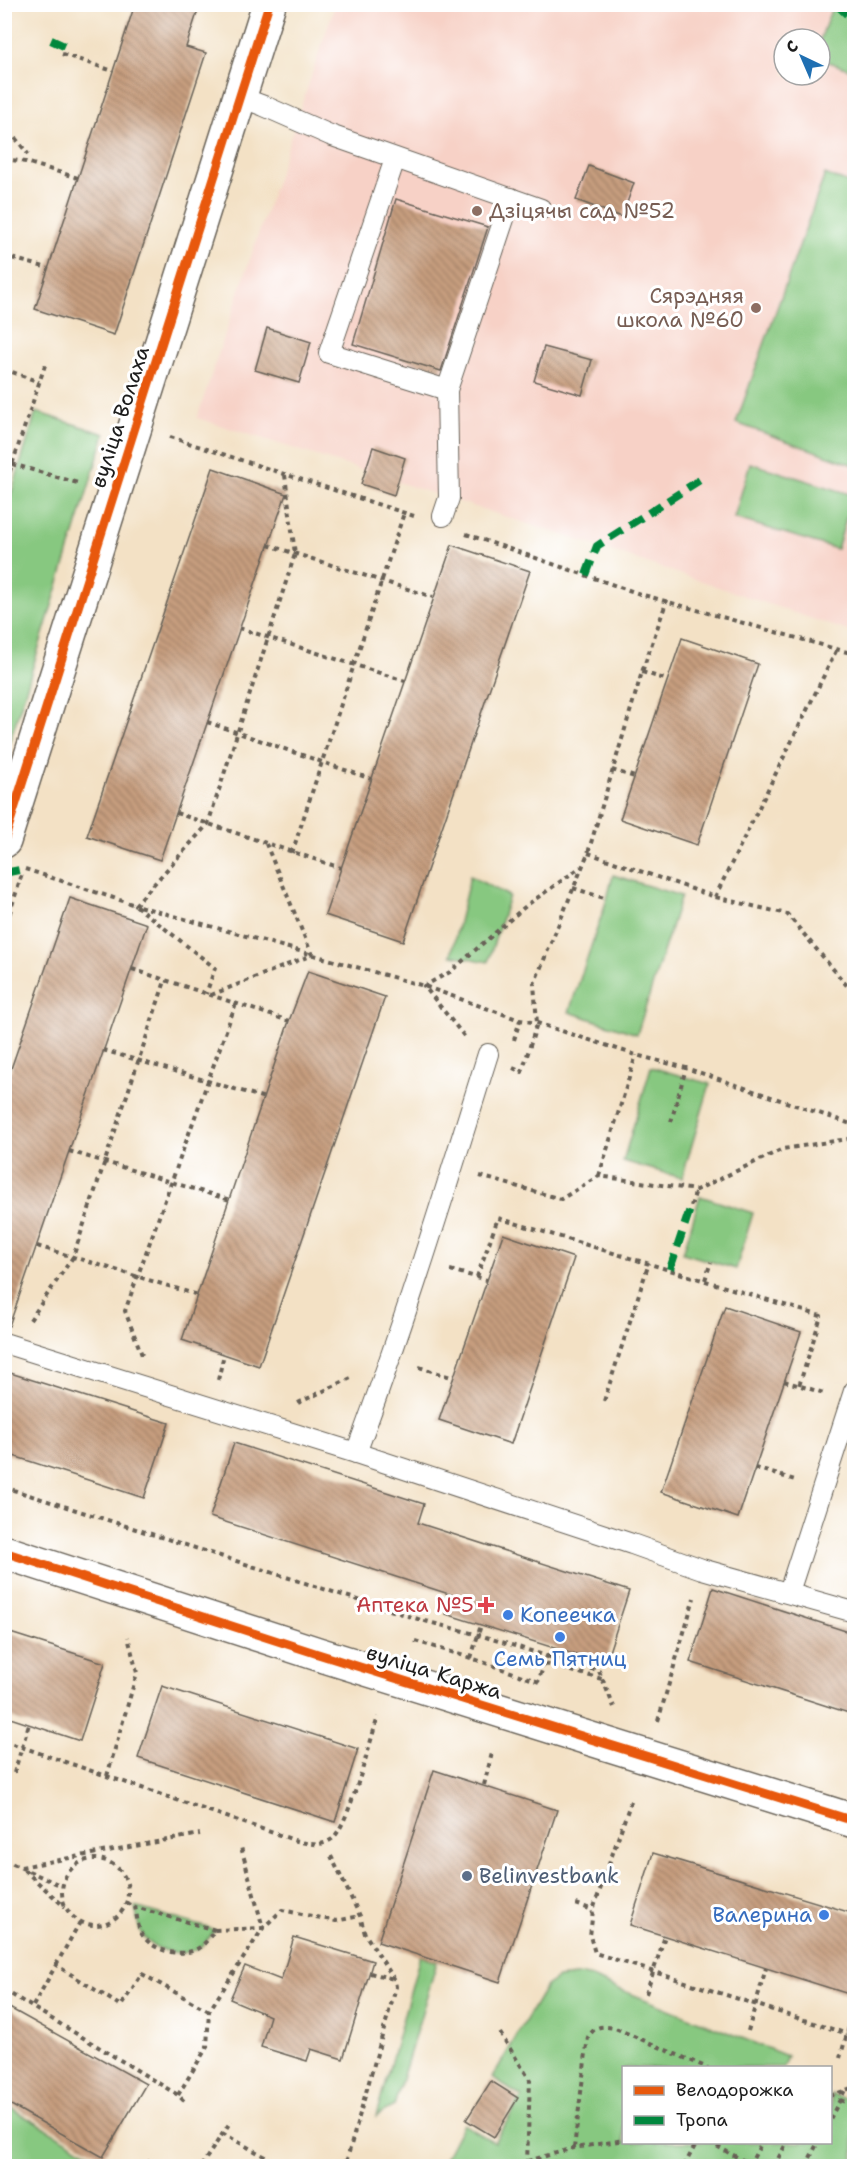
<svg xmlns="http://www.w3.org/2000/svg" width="859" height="2171" font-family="'Shantell Sans',sans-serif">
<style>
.built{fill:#f7d1c6;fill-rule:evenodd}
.green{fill:#87c880;stroke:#52724e;stroke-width:1.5}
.building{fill:url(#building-back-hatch)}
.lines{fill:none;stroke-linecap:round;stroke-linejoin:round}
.service-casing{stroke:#676157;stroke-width:22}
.minor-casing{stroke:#676157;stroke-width:36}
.path{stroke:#676157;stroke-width:4;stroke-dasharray:4.5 4.5;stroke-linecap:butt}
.service{stroke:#fff;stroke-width:20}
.minor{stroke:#fff;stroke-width:33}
.quiet{stroke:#00873e;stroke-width:8;stroke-dasharray:15 8;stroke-linecap:butt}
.cycleway-casing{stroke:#fff;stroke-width:13}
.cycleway{stroke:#e8590c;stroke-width:9}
.education-dot{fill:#8d6e63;stroke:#fff;stroke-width:2}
.health-dot{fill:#e0444e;stroke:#fff;stroke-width:2}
.shop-dot{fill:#3f7fe0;stroke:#fff;stroke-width:2}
.service-dot{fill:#5c6f8a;stroke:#fff;stroke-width:2}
.labels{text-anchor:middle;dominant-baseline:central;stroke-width:6;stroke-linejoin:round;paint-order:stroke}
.education-label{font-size:21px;fill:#785e54;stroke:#fff;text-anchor:start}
.street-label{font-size:21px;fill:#1c1c1c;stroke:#fff}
.health-label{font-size:21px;fill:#be3a42;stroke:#fff;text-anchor:end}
.shop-label{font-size:21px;fill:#366cbe;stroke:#fff;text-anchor:start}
.service-label{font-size:21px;fill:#4e5e75;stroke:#fff;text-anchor:start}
</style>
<defs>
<pattern id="building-back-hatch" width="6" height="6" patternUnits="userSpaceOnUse" patternTransform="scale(1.5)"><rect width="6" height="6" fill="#c69d7e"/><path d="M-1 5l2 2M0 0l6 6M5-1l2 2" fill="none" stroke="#a07f66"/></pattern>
</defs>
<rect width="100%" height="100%" fill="#fff"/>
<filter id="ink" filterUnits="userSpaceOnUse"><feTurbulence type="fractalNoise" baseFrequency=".0167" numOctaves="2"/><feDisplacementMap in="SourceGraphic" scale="12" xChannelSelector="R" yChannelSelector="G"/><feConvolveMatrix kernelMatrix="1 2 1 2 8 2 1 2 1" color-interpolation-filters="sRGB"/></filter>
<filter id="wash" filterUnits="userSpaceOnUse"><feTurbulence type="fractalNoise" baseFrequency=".008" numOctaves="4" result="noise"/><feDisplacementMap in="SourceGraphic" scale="24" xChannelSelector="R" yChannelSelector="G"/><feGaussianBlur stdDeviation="1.35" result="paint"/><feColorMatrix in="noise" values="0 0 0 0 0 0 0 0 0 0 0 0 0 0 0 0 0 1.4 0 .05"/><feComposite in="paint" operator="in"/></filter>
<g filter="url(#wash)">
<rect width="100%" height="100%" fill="#f3e1c5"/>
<path class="built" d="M335,5H854V633L597,546L398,482L405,458L373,447L365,471L197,418ZM784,39H820V75H784Z"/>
<g class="green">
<polygon points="833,5 854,5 854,71 820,59 820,40"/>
<polygon points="825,174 854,185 854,465 736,423"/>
<polygon points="36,412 105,434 6,754 5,514"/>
<polygon points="750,463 853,495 837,549 734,518"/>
<polygon points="613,875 681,896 637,1034 569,1012 607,899"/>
<polygon points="470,876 509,896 488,962 451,955"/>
<polygon points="651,1067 710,1084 682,1178 623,1161"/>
<polygon points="700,1196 753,1213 736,1269 683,1253"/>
<path d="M135,1907L215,1930C211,1935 206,1943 200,1947C182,1960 147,1950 140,1930C137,1923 137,1914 135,1907Z"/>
<polygon points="420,1956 437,1962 394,2106 376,2116"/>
<polygon points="584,1975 787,2056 783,2067 624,2068 624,2142 830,2142 831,2094 854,2102 854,2166 441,2166 463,2124 494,2142 522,2097 492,2078 546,1986 558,1978"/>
<polygon points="5,2105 112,2166 5,2166"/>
</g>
<g id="blocks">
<g class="building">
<polygon points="135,4 200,4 186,47 206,53 114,335 35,309"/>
<polygon points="589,166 634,183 622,217 576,200"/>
<polygon points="396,199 488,227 441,371 353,344"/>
<polygon points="267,328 311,342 299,383 255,370"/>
<polygon points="544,347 592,360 582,395 534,381"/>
<polygon points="373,447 405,458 394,495 361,484"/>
<polygon points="213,468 286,494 160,860 87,836"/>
<polygon points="452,545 530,571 403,941 325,915"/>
<polygon points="682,638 758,664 697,845 620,819"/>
<polygon points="70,898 147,924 9,1326 4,1325 4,1089"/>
<polygon points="308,971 385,997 259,1366 182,1340 289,1021"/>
<polygon points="503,1234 574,1258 511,1444 439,1420"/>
<polygon points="725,1306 801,1332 738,1518 661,1492"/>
<polygon points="4,1371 169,1423 144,1498 4,1453"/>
<polygon points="234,1443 424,1504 418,1523 629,1591 605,1664 446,1614 452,1595 210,1517"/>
<polygon points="713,1588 855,1634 855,1715 690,1662"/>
<polygon points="4,1631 105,1663 80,1741 4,1716"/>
<polygon points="162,1686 358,1749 335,1822 138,1758"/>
<polygon points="434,1770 557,1810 500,1982 378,1942"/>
<polygon points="653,1853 855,1914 855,1996 630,1925"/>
<polygon points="294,1937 373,1961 343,2059 311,2049 307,2061 261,2047 270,2016 230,1999 245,1966 281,1980"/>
<polygon points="4,2005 146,2084 103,2157 4,2101"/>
<polygon points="491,2081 518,2098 494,2137 466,2120"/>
</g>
</g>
</g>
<g filter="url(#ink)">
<use href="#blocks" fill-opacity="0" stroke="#676157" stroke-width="1.5"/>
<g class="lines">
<g class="service-casing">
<g id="service">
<polyline points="240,97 264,106 330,135 541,209"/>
<polyline points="395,159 329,353 447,390 511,198"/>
<polyline points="443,516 449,498 447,390"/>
<polyline points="4,1343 356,1453 632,1544 702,1569 854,1612"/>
<path d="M356,1453C405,1322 446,1188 488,1054"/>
<polyline points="789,1592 854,1391"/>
</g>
</g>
<g class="minor-casing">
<g id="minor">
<polyline points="4,841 269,4"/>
<polyline points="4,1552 318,1654 854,1821"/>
</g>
</g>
<g class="path">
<polyline points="4,34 11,36"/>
<polyline points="62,54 113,71"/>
<polyline points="4,124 28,154"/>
<polyline points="4,159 26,162 78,178"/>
<polyline points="4,256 48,268"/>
<polyline points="4,369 39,382"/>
<polyline points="170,437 414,516"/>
<polyline points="12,464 81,484"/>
<polyline points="285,475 295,554 208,824 135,905 424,986 520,1020 537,1023 636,1055 686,1068 854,1125"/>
<polyline points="4,489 46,362"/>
<polyline points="466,534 640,594 854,654"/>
<polyline points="268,545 433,597"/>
<polyline points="239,628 405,681"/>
<polyline points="642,672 668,680"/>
<polyline points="207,722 371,779"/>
<polyline points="612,770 635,777"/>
<polyline points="176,813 341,868"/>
<polyline points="292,853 404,513"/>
<polyline points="588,853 715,897 787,914 854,994"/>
<polyline points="25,869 135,905 215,968 206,994"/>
<polyline points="573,888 607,899"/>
<polyline points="715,897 837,649"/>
<polyline points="4,931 23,871"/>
<polyline points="132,969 289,1021"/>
<polyline points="211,995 312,955 266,844"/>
<polyline points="464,1036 424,986 450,972 527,905 581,867"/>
<polyline points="514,1040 520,1020"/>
<polyline points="103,1050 265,1098"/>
<polyline points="513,1068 522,1072 537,1023 534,984 588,853 642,672 667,600"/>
<polyline points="671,1122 686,1068"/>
<polyline points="69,1151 230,1200"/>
<polyline points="480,1176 561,1199 599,1176 696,1190 783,1149 854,1138"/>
<polyline points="599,1176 636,1055"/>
<polyline points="691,1206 696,1190"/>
<polyline points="37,1246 198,1295"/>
<polyline points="450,1270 487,1280"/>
<polyline points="477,1277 498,1218 821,1316 799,1386"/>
<polyline points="705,1280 711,1262"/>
<polyline points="30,1320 73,1257 165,981"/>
<polyline points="142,1355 125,1311 236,1003"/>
<polyline points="419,1367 454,1378"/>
<polyline points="218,1380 224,1354"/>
<polyline points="784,1381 824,1393"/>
<polyline points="604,1401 649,1263"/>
<polyline points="298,1403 351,1378"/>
<polyline points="755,1468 795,1480"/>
<polyline points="4,1487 421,1620 479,1635 547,1656 538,1682"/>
<polyline points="415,1641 471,1658 539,1682"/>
<polyline points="547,1656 599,1671 614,1707"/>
<polyline points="471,1658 481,1625"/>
<polyline points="572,1663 575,1655"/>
<polyline points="545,1664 602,1679"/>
<polyline points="658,1721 694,1598"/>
<path d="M4,1741L297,1841C309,1844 321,1847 332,1839C349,1825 370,1741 378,1717"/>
<polyline points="14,1773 29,1724"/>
<polyline points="107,1776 137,1673 128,1637"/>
<polyline points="484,1785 492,1753"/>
<polyline points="631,1801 593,1910 590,1936 595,1953 854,2036"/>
<polyline points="331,1856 360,1916 365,1934 395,1980 396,1987 345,2166"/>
<circle cx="95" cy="1892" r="33"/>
<polyline points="4,1860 62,1886"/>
<polyline points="21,1867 200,1834"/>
<polyline points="24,1870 65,1907"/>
<path d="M126,1903L135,1907C137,1914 137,1923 140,1930C147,1950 182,1960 200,1947C206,1943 211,1935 215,1930L135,1907"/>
<polyline points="576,1904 593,1910"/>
<polyline points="215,1930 263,1928 241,1847"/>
<polyline points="56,1965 80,1922"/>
<polyline points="370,1973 394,1979"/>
<polyline points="4,1990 178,2095 187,2104"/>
<polyline points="646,1994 665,1936"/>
<polyline points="33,2006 56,1965 121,2006 142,1974 209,2011"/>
<polyline points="748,2031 766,1968"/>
<polyline points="500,2033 530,2080 527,2162 535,2166"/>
<polyline points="840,2058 854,2010"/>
<polyline points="178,2095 207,2047 209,2011 263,1928 282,1910 336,1921 360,1916"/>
<polyline points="830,2096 854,2087"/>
<polyline points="840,2100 854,2105"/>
<polyline points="830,2119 845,2090"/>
<polyline points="222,2133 282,2166"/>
<polyline points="709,2142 750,2164"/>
<path d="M574,2148L588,2037C596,2025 602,2026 615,2028L708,2068"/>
<polyline points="148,2161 164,2166"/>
<polyline points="201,2166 231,2121"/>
<polyline points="510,2166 574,2148 624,2140"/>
<polyline points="684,2166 697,2142"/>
<polyline points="749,2166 762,2142"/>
<polyline points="774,2166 787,2142"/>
<polyline points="806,2166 818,2142"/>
</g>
<use href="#service" class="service"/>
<use href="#minor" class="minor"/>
<g class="quiet">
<polyline points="836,4 854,21"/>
<polyline points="51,40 64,46"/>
<polyline points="586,575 597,546 706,476"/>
<polyline points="4,873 24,869"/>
<polyline points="670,1269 691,1206"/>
</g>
<g class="cycleway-casing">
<g id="cycleway">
<polyline points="4,841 269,4"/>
<polyline points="4,1552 318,1654 854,1821"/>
</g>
</g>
<use href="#cycleway" class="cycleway"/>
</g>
</g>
<g class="education-dot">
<circle cx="477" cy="211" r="6"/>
<circle cx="756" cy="308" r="6"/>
</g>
<path class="health-dot" d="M483 1596h6v6h6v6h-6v6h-6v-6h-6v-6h6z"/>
<g class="shop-dot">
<circle cx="508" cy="1615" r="6"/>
<circle cx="560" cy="1637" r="6"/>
<circle cx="824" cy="1915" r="6"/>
</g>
<circle class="service-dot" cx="467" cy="1876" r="6"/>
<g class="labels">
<g class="education-label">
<text x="489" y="211">Дзіцячы сад №52</text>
<text x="744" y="296" text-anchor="end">Сярэдняя<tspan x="744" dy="24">школа №60</tspan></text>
</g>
<g class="street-label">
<text transform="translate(120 417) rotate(-72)">вуліца Волаха</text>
<text transform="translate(434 1672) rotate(17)">вуліца Каржа</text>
</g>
<g class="health-label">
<text x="474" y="1605">Аптека №5</text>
</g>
<g class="shop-label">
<text x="520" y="1615">Копеечка</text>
<text x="560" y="1659" text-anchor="middle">Семь Пятниц</text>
<text x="812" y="1915" text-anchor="end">Валерина</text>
</g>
<g class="service-label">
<text x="479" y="1876">Belinvestbank</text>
</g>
</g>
<rect width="859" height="2171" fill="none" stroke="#fff" stroke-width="24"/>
<rect x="622" y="2066" width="210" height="78" fill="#ffffff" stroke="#a4a4a4" stroke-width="1.5"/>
<rect x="634" y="2086" width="30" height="9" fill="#e8590c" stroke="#a4a4a4" stroke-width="1.5"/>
<text x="676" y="2096" font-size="18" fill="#1c1c1c">Велодорожка</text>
<rect x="634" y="2116" width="30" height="9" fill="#00873e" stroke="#a4a4a4" stroke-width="1.5"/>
<text x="676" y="2126" font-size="18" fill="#1c1c1c">Тропа</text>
<g transform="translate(802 57) rotate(316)"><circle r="28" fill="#ffffff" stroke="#a4a4a4" stroke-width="1.5"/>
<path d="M0-4.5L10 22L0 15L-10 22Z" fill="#1f6fb2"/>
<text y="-9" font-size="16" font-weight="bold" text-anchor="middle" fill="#1c1c1c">С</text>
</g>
</svg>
